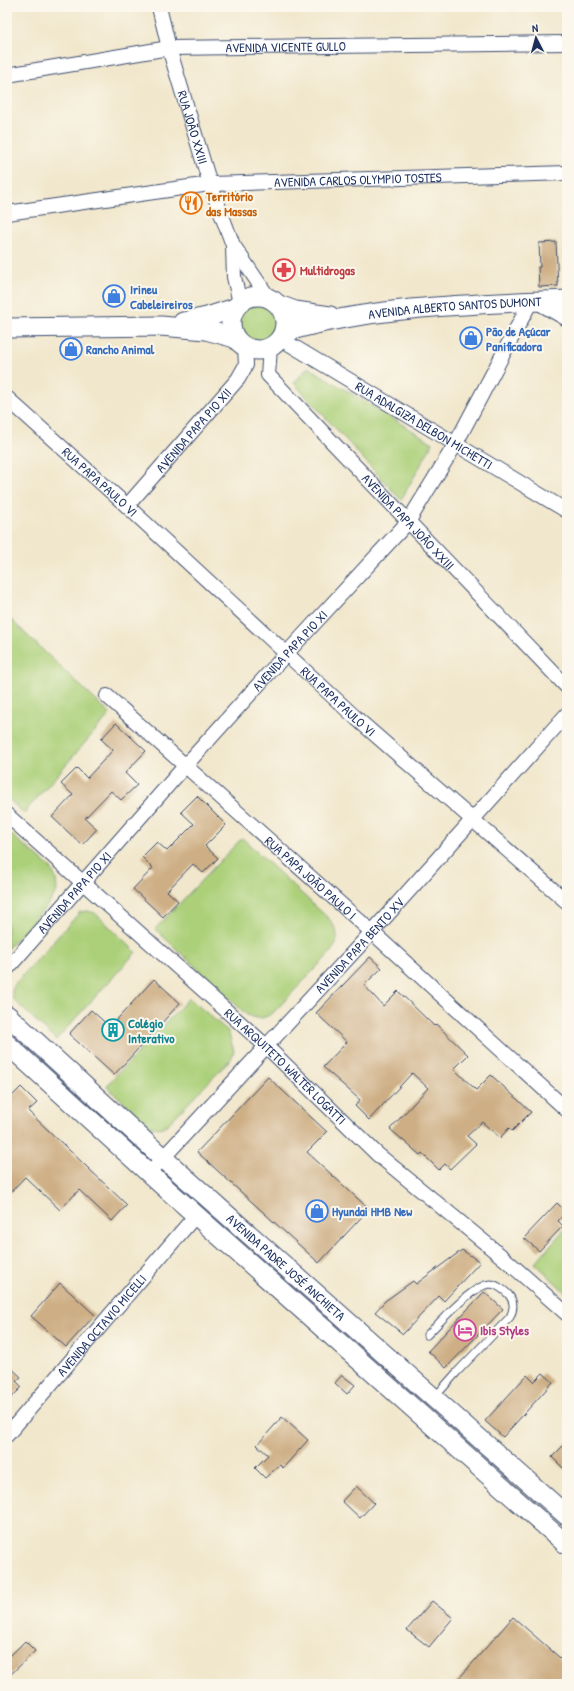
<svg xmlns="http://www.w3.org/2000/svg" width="574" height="1691" font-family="'Patrick Hand',sans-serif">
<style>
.green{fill:#acd079;stroke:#64806c}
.building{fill:#ceaf85}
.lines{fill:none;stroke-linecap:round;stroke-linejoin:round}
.lane-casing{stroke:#3b4b6e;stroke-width:9}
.street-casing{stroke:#3b4b6e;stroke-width:16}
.secondary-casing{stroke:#3b4b6e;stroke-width:21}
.lane{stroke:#fff;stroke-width:7}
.street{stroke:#fff;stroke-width:14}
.secondary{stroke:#fff;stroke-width:19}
.labels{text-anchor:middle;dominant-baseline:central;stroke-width:4;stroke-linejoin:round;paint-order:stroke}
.street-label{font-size:13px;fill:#1b2f5e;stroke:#fbf7ec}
.food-label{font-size:13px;font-weight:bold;fill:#c56008;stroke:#fbf7ec;text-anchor:start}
.health-label{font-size:13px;font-weight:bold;fill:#be3a42;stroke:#fbf7ec;text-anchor:start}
.shop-label{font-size:13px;font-weight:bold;fill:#366cbe;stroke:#fbf7ec;text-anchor:start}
.culture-label{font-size:13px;font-weight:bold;fill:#0d838f;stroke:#fbf7ec;text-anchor:start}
.hotel-label{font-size:13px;font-weight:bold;fill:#b23c85;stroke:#fbf7ec;text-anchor:start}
</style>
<rect width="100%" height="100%" fill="#fbf7ec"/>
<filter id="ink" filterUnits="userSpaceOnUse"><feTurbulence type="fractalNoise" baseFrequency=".025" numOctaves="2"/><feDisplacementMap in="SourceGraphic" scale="8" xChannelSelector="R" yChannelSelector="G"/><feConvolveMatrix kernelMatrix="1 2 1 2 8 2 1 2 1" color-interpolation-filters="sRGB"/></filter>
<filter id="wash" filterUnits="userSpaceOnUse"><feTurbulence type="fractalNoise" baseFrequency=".012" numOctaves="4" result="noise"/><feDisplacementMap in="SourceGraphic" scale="16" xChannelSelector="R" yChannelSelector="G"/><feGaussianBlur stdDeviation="0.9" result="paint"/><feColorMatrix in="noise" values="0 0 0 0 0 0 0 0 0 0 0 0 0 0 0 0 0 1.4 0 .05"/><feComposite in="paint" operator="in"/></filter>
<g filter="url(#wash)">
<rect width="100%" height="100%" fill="#f1e7cc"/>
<g class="green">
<circle cx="258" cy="322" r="20"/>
<polygon points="308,367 433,443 401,500 294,383"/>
<polygon points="7,616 110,714 24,813 7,798"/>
<polygon points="7,831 51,868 56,879 57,891 47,906 7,949"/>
<path d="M242,838L329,919C339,932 340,940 330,953L274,1012C264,1019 259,1020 247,1015L155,929Z"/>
<polygon points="88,911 95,913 136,952 56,1040 13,999 12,991 15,984 80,912"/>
<path d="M189,998L228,1031L234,1051L231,1059L172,1120C165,1127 162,1129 152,1127L107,1087L110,1082Z"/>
<polygon points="567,1226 567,1294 535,1263"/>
</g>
<g id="blocks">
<g class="building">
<polygon points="556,242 558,286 539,287 538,267 540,267 539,243"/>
<polygon points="116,723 146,751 125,773 137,785 121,800 111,791 85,818 97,829 82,845 52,817 73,795 61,784 77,768 87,778 113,750 101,739"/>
<polygon points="197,796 226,825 205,846 218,858 203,873 193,864 167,891 178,901 163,917 133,889 153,868 142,857 157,842 167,851 194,824 181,812"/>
<polygon points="370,957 382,968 364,985 383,1006 398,991 434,1026 436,1024 468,1055 454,1069 476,1090 491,1075 531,1112 512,1131 509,1128 500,1138 482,1122 467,1136 476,1144 450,1169 445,1164 439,1170 422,1153 420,1155 390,1129 428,1088 412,1073 369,1120 355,1106 360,1100 323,1067 347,1042 316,1013"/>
<polygon points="154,979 180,1003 114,1075 69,1034 91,1010 110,1027"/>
<polygon points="268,1077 327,1132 307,1152 369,1209 319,1263 197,1152"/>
<polygon points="21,1087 37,1103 28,1111 127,1205 112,1221 79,1190 60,1210 25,1177 7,1196 7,1101"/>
<polygon points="557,1203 566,1212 558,1221 563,1226 539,1251 524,1238"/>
<polygon points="462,1250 480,1262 444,1301 439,1296 403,1334 375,1312 385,1301 413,1281 416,1284"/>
<polygon points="60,1283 95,1315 66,1347 31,1316"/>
<polygon points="484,1292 503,1309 446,1368 428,1351"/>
<polygon points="7,1364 21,1377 16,1381 22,1387 7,1402"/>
<polygon points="543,1373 553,1382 503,1437 485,1421 527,1375 534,1382"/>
<polygon points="342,1375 355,1385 347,1394 335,1383"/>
<polygon points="282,1417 308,1440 283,1468 280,1465 265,1478 255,1468 268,1455 257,1445"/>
<polygon points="567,1442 567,1472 552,1457"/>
<polygon points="356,1486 374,1503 360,1518 342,1501"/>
<polygon points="432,1601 453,1618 429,1647 407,1630"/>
<polygon points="513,1617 567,1664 567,1684 454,1684"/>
<polygon points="25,1641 35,1651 7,1678 7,1659"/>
</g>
</g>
</g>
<g filter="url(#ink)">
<use href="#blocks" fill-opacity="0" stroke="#3b4b6e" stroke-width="1"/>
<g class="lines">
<g class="lane-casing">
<path id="lane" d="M427,1335C440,1322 473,1285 490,1284C496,1284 504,1290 508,1294C515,1302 514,1309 510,1317L457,1372L434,1398"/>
</g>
<g class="street-casing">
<g id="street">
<path id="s1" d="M159,7L169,48L210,184L233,245L268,297"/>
<path id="s2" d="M7,75L169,48L567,43"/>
<path id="s3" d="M7,213L210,184L567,173"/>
<polyline points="233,246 234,277 240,303"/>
<polyline points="537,302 567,319"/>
<path id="s4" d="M281,339L567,511"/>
<path id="s5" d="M270,348L268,375L567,687"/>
<path id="s6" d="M7,398L127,506L356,718L567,902"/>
<path id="s7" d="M127,506L238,379L246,365L245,347"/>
<path id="s8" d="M107,696L372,932L567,1110"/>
<path id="s9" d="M7,815L266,1046L377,1154L506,1260L567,1314"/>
<path id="s10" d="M7,969L185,766L286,654L408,522L455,445L530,303"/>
<path id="s11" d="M149,1173L372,932L567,714"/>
<path id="s12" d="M7,1435L196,1215"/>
</g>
</g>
<g class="secondary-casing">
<g id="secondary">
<circle cx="258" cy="323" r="27"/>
<polyline points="279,305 295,311 330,316"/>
<polyline points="183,322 207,317 235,308"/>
<polyline points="7,328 161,326 206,330 235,338"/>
<path id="s13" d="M285,332C372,306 476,304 567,300"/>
<path id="s14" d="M7,1015L163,1158L567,1516"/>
<polyline points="7,1044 162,1185 567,1545"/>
</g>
</g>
<use href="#lane" class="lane"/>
<use href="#street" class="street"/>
<use href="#secondary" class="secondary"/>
</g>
</g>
<defs>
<g id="restaurant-ring" transform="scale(1.15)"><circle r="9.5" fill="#fbf7ec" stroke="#e8710a" stroke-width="1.5"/><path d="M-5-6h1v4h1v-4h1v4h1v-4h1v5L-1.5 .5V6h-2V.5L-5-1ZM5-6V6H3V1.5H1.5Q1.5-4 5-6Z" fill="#e8710a"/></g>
<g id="pharmacy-ring" transform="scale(1.15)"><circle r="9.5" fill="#fbf7ec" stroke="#e0444e" stroke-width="1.5"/><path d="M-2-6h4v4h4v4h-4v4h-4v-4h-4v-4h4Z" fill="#e0444e"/></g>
<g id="shop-ring" transform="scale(1.15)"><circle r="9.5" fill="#fbf7ec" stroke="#3f7fe0" stroke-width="1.5"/><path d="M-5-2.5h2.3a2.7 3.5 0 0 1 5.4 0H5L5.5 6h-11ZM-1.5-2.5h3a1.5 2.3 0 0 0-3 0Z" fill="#3f7fe0"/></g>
<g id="building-ring" transform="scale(1.15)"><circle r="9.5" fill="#fbf7ec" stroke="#0f9aa8" stroke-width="1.5"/><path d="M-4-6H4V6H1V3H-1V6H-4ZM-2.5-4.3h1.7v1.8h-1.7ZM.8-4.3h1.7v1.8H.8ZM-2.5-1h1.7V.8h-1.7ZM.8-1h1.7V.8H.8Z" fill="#0f9aa8"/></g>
<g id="hotel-ring" transform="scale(1.15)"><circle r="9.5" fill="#fbf7ec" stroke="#d1479c" stroke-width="1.5"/><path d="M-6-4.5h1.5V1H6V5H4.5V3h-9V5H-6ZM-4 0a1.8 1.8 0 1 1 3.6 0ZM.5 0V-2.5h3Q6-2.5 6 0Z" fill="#d1479c"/></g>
</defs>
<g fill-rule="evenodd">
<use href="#restaurant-ring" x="191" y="203"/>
<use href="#pharmacy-ring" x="284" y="270"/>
<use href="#shop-ring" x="114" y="296"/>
<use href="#shop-ring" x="471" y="338"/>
<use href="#shop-ring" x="71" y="349"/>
<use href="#building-ring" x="113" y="1030"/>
<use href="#shop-ring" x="317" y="1211"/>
<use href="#hotel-ring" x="465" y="1330"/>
</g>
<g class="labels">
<g class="street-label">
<text stroke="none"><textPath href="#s2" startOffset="281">AVENIDA VICENTE GULLO</textPath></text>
<text stroke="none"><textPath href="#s1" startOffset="125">RUA JOÃO XXIII</textPath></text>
<text stroke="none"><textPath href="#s3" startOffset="353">AVENIDA CARLOS OLYMPIO TOSTES</textPath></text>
<text stroke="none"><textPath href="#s13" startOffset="172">AVENIDA ALBERTO SANTOS DUMONT</textPath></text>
<text stroke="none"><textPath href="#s4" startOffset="167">RUA ADALGIZA DELBON MICHETTI</textPath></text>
<text stroke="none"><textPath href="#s7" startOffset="101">AVENIDA PAPA PIO XII</textPath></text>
<text stroke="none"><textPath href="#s6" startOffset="125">RUA PAPA PAULO VI</textPath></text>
<text stroke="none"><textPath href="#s5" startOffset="230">AVENIDA PAPA JOÃO XXIII</textPath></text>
<text stroke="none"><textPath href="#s10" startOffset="426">AVENIDA PAPA PIO XI</textPath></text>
<text stroke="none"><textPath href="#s6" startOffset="449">RUA PAPA PAULO VI</textPath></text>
<text stroke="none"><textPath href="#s8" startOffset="273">RUA PAPA JOÃO PAULO I</textPath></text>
<text stroke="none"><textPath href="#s10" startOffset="102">AVENIDA PAPA PIO XI</textPath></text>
<text stroke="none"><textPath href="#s11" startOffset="310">AVENIDA PAPA BENTO XV</textPath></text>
<text stroke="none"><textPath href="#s9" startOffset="375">RUA ARQUITETO WALTER LOGATTI</textPath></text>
<text stroke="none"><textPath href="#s14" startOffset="376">AVENIDA PADRE JOSÉ ANCHIETA</textPath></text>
<text stroke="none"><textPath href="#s12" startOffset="145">AVENIDA OCTAVIO MICELLI</textPath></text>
</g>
<g class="food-label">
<text x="206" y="196">Território<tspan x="206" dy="15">das Massas</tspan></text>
</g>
<g class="health-label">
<text x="300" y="270">Multidrogas</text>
</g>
<g class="shop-label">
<text x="130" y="289">Irineu<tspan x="130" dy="15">Cabeleireiros</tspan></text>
<text x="486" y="331">Pão de Açúcar<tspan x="486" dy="15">Panificadora</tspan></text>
<text x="86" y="349">Rancho Animal</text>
<text x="332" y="1211">Hyundai HMB New</text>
</g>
<g class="culture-label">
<text x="128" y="1023">Colégio<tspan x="128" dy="15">Interativo</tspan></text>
</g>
<g class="hotel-label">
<text x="480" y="1330">Ibis Styles</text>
</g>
</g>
<rect width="574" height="1691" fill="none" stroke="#fbf7ec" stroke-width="24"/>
<g transform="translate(536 38) rotate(354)" stroke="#fbf7ec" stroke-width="3" paint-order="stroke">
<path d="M0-3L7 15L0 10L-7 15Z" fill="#1b2f5e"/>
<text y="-6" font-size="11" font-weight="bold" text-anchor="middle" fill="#1b2f5e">N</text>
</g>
</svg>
